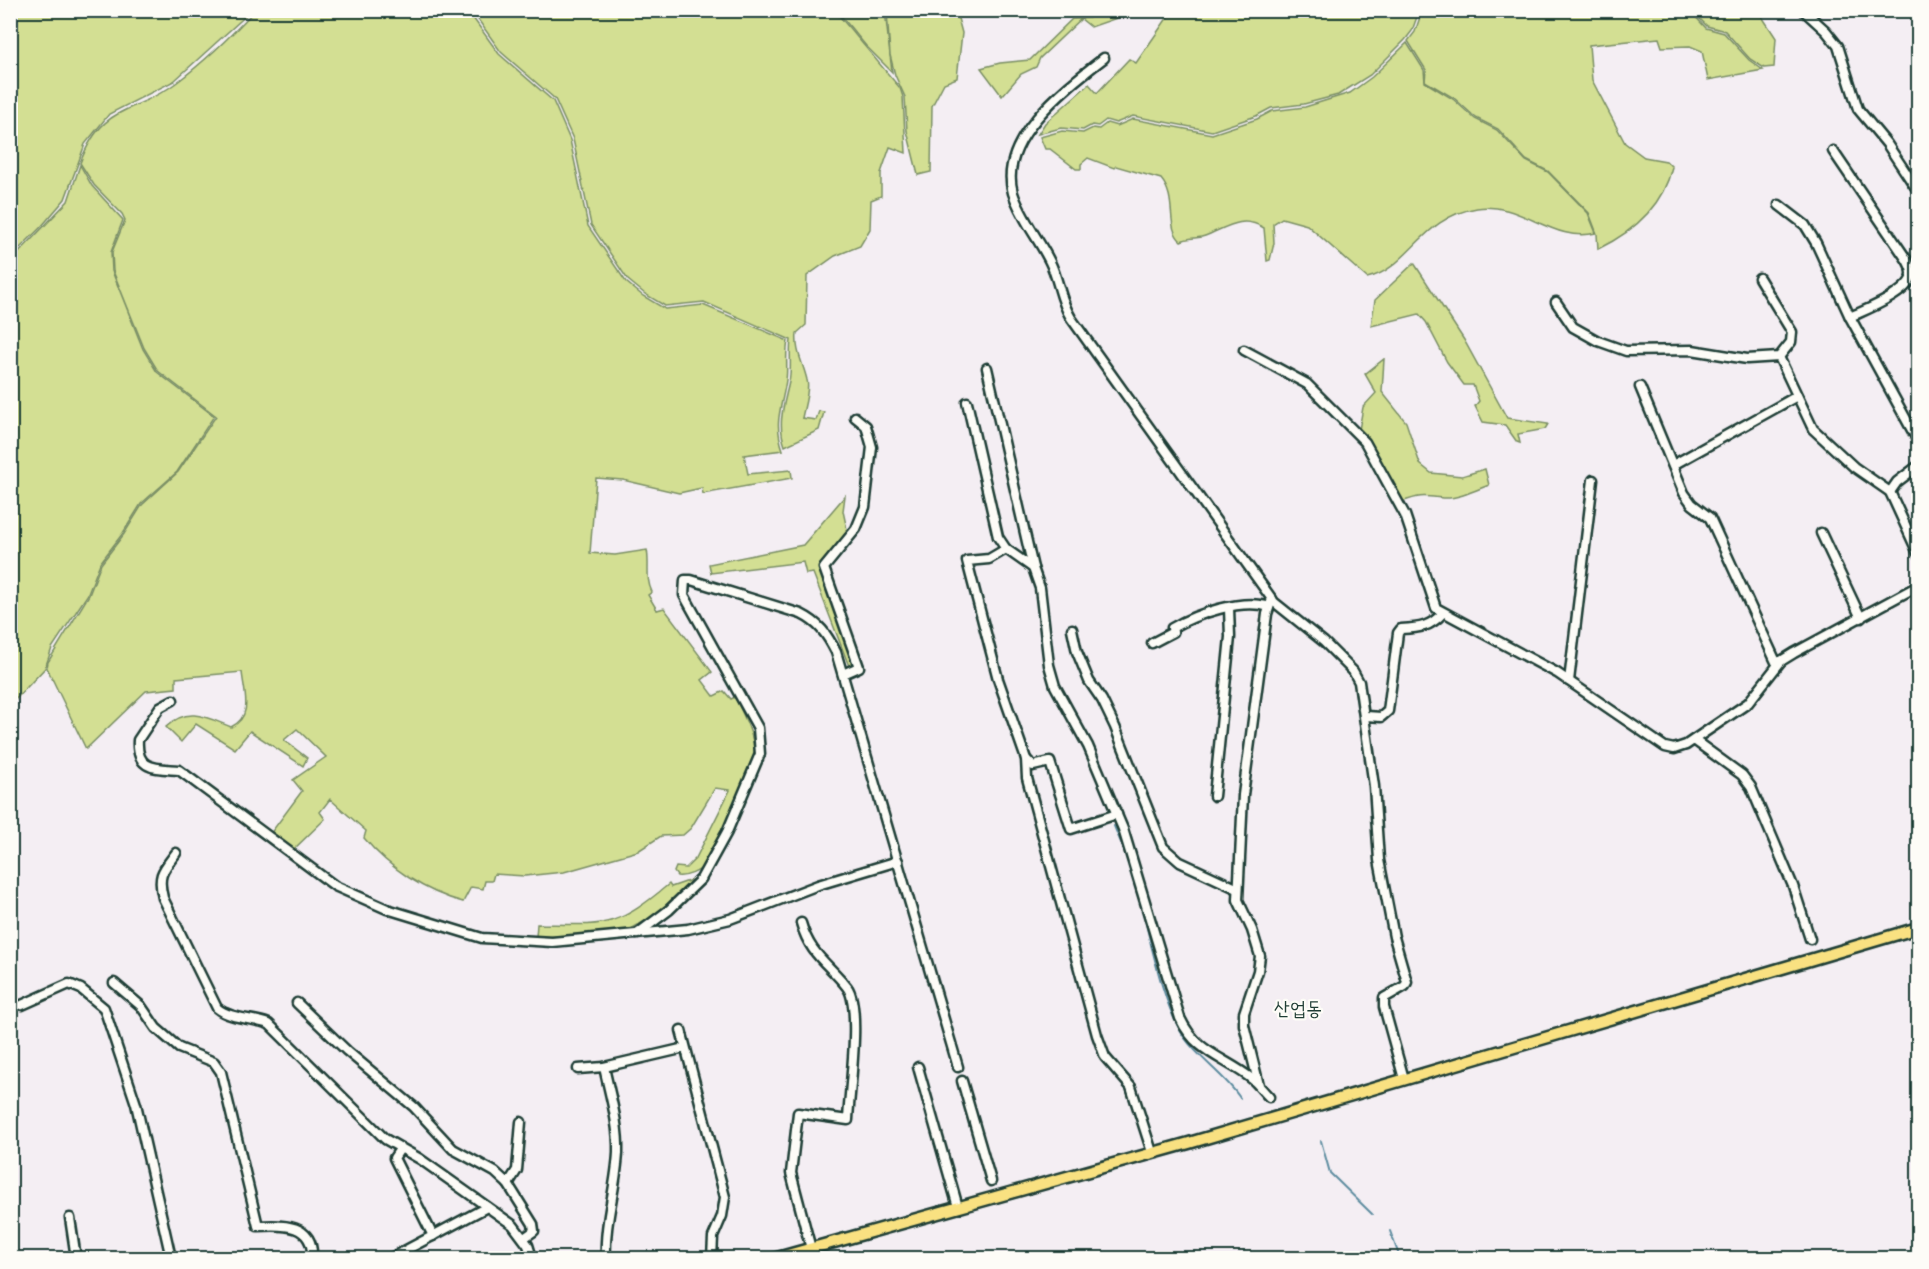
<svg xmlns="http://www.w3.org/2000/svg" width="1929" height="1269" font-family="Delius,'Poor Story',sans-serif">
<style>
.green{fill:#d3df93;stroke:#798e64;stroke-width:1.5}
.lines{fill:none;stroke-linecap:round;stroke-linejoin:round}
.stream{stroke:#5d8c9f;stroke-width:2}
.minor-casing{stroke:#1f3d34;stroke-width:13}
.major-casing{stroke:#1f3d34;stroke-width:15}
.minor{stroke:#fdfcf7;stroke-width:8}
.major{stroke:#f9e181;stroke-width:10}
.labels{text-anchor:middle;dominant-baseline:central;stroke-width:4.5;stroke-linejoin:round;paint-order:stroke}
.quarter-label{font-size:20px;fill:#1f3d34;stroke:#fdfcf7}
</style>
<rect width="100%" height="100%" fill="#f4eef3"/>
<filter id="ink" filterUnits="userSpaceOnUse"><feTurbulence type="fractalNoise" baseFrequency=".0167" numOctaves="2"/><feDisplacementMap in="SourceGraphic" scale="12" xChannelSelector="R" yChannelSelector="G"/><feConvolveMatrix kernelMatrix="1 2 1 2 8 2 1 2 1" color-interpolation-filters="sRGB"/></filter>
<g filter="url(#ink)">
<g class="green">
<polygon points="11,10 251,11 174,81 109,114 85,144 65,199 41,227 11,257"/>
<path d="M254,11H468L499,54L553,101L570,140L588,226L626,282L643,296L665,309L703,305L788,341C785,355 788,367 786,380C782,408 773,421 783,450L744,455L748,474L791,470L792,478L703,494L702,488L679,493L623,480L596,478L590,553L615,555L647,550C650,565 645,578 652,592L648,595L657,610L664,608L712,672L702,680L714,696L724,691L731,699L735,697C742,713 753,732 754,749C756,766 719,851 706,864C699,872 687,877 677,876L674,872L676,867L686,868L696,858L730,790L715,788L691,828L683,835L661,836L638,851L564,872L525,876L494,874L492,881H485L483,889L471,887L463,902C425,892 389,868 364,838L366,831L330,799L320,812L325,819L293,850L270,834L302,791L293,780L326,757L297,729L284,740L307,758L303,766L250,731L235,749L196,724L181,742L166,727C188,706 206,717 231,727C254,716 244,693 242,672L176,678V688L146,691L86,749L47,668L48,662L89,595L101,564L124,534L142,505L178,472L216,416L158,371L144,348L113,271L112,252L125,220L122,214L94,185L80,163C103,102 134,115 176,83C204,62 231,36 254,11Z"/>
<path d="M472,11H835L900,88L903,97L906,153L890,147L881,173V196L871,200L870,229L860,246L835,256L807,276L806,325L797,333C795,352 803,362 807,380C810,390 804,407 802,418L816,420L819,411L824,412L819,430L785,446C777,423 784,405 789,382C792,369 789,354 791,340L704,302L665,306L645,294L628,280L591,225L573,139L555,99L501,52Z"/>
<polygon points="837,11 885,11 892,72 866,46"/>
<polygon points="887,11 956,11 962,33 957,78 944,83 932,106 931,172 918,175 907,131 905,97 895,75 890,55"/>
<polygon points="1101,11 1137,11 1091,27 1081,19 1040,58 1036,67 1021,74 1002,96 981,68 1000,63 1030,60 1072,19 1089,18"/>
<polygon points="1172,11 1172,10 1419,11 1412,31 1405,40 1370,75 1338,95 1304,104 1271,108 1256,116 1212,131 1133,116 1116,123 1106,120 1098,126 1092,125 1083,130 1061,128 1038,134 1045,123 1089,84 1097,93 1129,59 1136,63"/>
<path d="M1422,11H1690L1706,28L1724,33L1749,60L1763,70L1708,80L1702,51L1690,46L1662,47L1659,38L1589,45L1592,80L1625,143L1644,157L1666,161L1672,167C1663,206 1633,232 1598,249L1597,234L1589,213L1548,171L1526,160L1498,129L1476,118L1454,98L1425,81L1426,70L1408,41L1415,32Z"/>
<polygon points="1692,11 1765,11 1761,15 1776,38 1774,67 1764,68 1750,59 1725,31 1707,26"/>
<path d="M1407,43L1424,70L1425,82L1453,99L1475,119L1497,130L1526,161L1548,172L1588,213L1596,233C1553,244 1521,201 1477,208C1421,217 1409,269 1367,278L1307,225L1282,218L1273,224L1274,243L1270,260L1267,261L1264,228C1241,214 1226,228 1205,236C1197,239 1190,237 1181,241C1165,227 1178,199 1161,179L1116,166L1114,168L1088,158L1081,164V169H1076L1050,149H1045L1040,137L1062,131L1083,133L1093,128L1099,129L1107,123L1117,126L1133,119L1212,134L1257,119L1272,111L1305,107L1350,93L1372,77Z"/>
<polygon points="80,165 92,186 123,220 111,252 112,271 143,349 157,372 214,416 177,472 141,504 123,533 100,563 88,594 52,648 45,668 11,704 11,261 68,201"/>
<polygon points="1414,263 1464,340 1507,418 1548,424 1545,429 1518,434 1520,443 1517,442 1505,425 1483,422 1475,406 1479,401 1473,385 1464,385 1447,362 1426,322 1419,314 1371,326 1375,300"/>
<path d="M1384,359L1382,392L1406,422L1420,464L1431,473L1462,476L1485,469L1489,485C1476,490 1458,499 1443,498C1422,496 1422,495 1401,502L1370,441L1359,430L1363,407L1376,393L1365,374Z"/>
<polygon points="845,496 843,511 848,534 822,567 854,664 849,666 813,573 806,574 803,562 711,573 709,564 803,545"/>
<path d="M697,878L652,917L624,933L536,937L537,924C606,925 614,930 669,884L671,887Z"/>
</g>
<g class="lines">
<g class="stream">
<polyline points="1114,826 1128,859"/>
<path d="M1139,896C1150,937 1162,1003 1184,1037C1200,1060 1225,1075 1240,1098"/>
<polyline points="1321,1141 1330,1173 1372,1214"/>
<polyline points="1390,1231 1400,1258"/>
</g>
<g class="minor-casing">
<g id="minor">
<polyline points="1803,10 1826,31 1838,46 1858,109 1887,144 1918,191"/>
<path d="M1104,58C1068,86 997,139 1013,193C1021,218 1039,239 1050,262C1059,280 1060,300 1071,318L1274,602L1324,642L1353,671L1359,682L1374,786L1379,860L1394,937L1407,982L1405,986L1384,998V1007L1404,1079"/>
<path d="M1833,151L1907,260C1909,264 1912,269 1912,273C1913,292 1865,310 1850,317"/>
<polyline points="1779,205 1805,225 1816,243 1850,317 1918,441"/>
<polyline points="1556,302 1573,327 1598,341 1626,351 1692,350 1747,359 1779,357 1791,342 1792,332 1759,278"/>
<polyline points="1244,350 1307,384 1365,442 1405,515 1436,608 1557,673 1665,747 1674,749 1686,745 1748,703 1781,661 1794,653 1918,586"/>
<polyline points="1779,357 1813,429 1854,467 1890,492 1918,553"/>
<polyline points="987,368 1033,568"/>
<polyline points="1640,387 1684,493 1692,504 1710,518 1776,662 1781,661"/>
<path d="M967,402L998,537L1006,549L1033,568L1040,588L1049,665L1055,686L1088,746L1123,829L1180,1018C1196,1053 1224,1057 1252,1079C1258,1084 1263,1091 1269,1097"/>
<polyline points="1673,465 1797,396"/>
<polyline points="1890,492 1897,482 1918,466"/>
<polyline points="1821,533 1861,618"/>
<polyline points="1006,549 989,559 967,561 998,679 1026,759 1027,778 1097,1035 1105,1057 1131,1087 1152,1152"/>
<polyline points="1072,629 1077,652 1089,681 1102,700 1115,727 1163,847 1180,862 1238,889"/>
<path d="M1152,643L1173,632L1172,628C1196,614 1242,598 1269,607"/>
<polyline points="843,674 859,667 824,568 856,529 865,507 872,447 866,426 855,417"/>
<polyline points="1569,681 1593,480"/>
<path d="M173,700L160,707L138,740C136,771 156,768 179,770L335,886L387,909L482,938L552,942L688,929L730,919L818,885L898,861"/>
<path d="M1366,716L1381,717L1388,711L1398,633L1401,629C1420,628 1430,627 1443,613"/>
<polyline points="1694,740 1742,775 1751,787 1793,886 1810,939"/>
<polyline points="1026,759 1033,766 1050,762 1071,829 1117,814"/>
<polyline points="1214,796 1230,637 1229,608"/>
<path d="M176,853C163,870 157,875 163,898L217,1008C230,1019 253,1018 269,1024L385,1139L420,1159L513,1225L528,1245L532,1258"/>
<path d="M801,923C810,955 828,963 847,987C862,1006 849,1093 848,1120L798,1113L791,1173L811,1249"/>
<path d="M637,934L669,910L701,879L727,832L760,754L758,728L684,595L685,580H691L801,614C819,623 827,634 836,652L958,1067"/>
<path d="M114,983L141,1006L156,1028L179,1048L214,1062L221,1072L258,1226C284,1224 314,1224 312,1258"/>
<polyline points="297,1003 347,1051 414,1107 453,1149 495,1172 508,1184 533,1224 534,1231 524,1238"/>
<polyline points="22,1005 69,984 81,989 104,1008 136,1104 171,1258"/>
<polyline points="681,1030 725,1197 722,1216 713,1237 712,1258"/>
<path d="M604,1067C610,1095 619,1124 618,1153C616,1189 604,1223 606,1258"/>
<polyline points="918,1067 958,1207"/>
<polyline points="578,1069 604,1067 685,1048"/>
<polyline points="962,1081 991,1181"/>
<polyline points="1259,1085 1244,1025 1244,1013 1258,971 1260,956 1252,930 1238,900 1243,795 1267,614 1272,599"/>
<polyline points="400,1149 394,1158 433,1236"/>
<polyline points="508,1184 517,1170 521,1122"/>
<polyline points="70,1218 76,1258"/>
<polyline points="391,1258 487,1207"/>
</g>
</g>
<g class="major-casing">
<polyline id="major" points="777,1258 1189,1143 1918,928"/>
</g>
<use href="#minor" class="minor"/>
<use href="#major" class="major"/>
</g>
</g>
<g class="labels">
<g class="quarter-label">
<text x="1298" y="1007">산업동</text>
</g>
</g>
<rect width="1929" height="1269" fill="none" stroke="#fdfcf7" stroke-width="36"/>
<rect x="18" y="18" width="1893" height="1233" fill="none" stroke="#1f3d34" stroke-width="2" filter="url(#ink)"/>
</svg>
